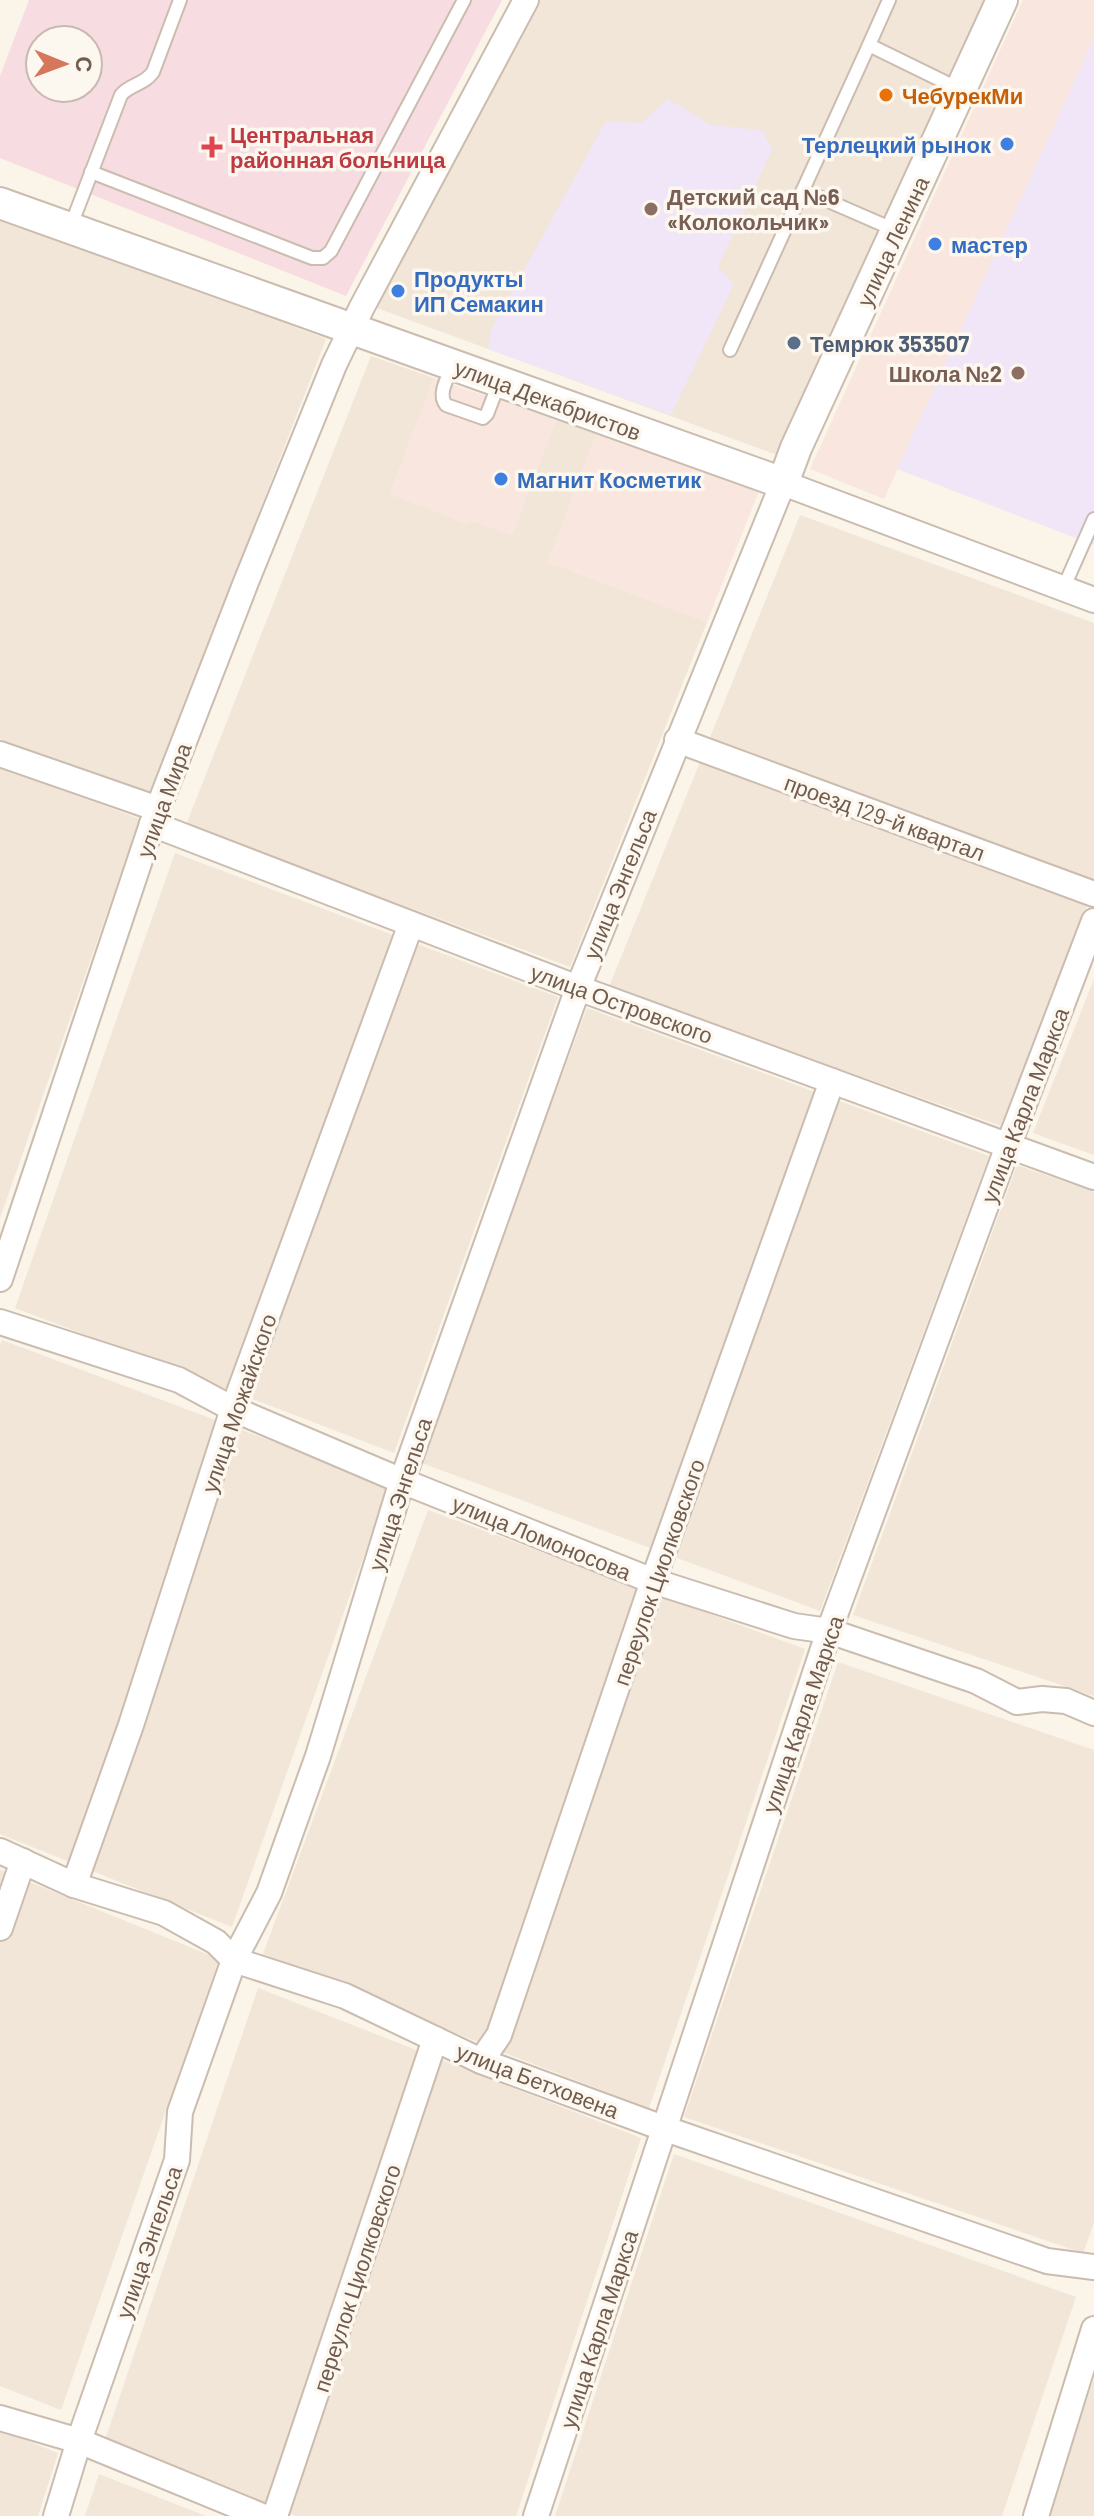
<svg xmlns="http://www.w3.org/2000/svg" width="1094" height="2516" font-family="Barlow,sans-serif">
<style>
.residential{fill:#f1e6d8}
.commercial{fill:#f9e6de}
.education{fill:#f0e6f7}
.medical{fill:#f7dde1;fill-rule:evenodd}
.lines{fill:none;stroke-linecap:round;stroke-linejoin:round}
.service-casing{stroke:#cbbcb0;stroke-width:16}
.minor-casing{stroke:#cbbcb0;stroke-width:28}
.tertiary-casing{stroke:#cbbcb0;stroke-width:34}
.service{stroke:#fff;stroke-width:12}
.minor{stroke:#fff;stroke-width:24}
.tertiary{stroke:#fff;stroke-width:30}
.food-dot{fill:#e8710a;stroke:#fdf8ef;stroke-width:3}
.shop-dot{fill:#3f7fe0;stroke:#fdf8ef;stroke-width:3}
.health-dot{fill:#e0444e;stroke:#fdf8ef;stroke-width:3}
.education-dot{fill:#8d6e63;stroke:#fdf8ef;stroke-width:3}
.service-dot{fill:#5c6f8a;stroke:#fdf8ef;stroke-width:3}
.labels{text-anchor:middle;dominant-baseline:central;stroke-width:7;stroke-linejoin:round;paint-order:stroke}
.food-label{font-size:22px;font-weight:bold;fill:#c56008;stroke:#fdf8ef;text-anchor:start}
.health-label{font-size:22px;font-weight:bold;fill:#be3a42;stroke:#fdf8ef;text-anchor:start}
.shop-label{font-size:22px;font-weight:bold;fill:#366cbe;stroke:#fdf8ef;text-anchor:start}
.education-label{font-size:22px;font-weight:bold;fill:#785e54;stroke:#fdf8ef;text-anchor:start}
.street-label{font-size:22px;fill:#725c4f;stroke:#fdf8ef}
.service-label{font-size:22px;font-weight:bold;fill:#4e5e75;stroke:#fdf8ef;text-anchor:start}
</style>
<rect width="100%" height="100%" fill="#faf4e9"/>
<g class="residential">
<polygon points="536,0 986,0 780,456 374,307"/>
<polygon points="0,217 326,339 149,797 0,739"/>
<polygon points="371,356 434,378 390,494 469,524 470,520 512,535 556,420 596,434 548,562 707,622 570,967 186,825"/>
<polygon points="800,515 1094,623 1094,888 1001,1126 609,987"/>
<polygon points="0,767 140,819 0,1218"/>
<polygon points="175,853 558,997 394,1453 15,1308"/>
<polygon points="1094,979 1094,1155 1033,1133"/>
<polygon points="587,1008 989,1156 820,1611 419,1462"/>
<polygon points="1017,1165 1094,1192 1094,1696 853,1615"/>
<polygon points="2,1340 389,1485 232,1927 0,1834 0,1345"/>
<polygon points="428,1510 805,1649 649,2108 502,2052 263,1954"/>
<polygon points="838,1662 1094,1750 1094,2223 1083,2253 684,2117"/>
<polygon points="0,1870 219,1959 61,2410 0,2386"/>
<polygon points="258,1988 641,2138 516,2516 296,2516 105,2440"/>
<polygon points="674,2154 1076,2297 1002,2516 555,2516"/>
<polygon points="1094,2379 1094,2516 1048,2516"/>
<polygon points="0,2430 58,2453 38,2516 0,2516"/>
<polygon points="99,2474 206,2516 85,2516"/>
</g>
<g class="commercial">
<polygon points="1023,0 1094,0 1094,38 884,499 810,469"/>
<polygon points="434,378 556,420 512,536 471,520 468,525 390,494"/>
<polygon points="596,434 759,491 707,622 548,562"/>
</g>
<g class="education">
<polygon points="1094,38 1094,545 897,469"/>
<polygon points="668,99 711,125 762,130 772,150 718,267 734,284 671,415 488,349 491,330 606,121 641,123"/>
</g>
<path class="medical" d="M29,0H502L346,296L0,158V76ZM40,40H88V88H40Z"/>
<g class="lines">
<g class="service-casing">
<g id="service">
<polyline points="889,0 869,45 961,90"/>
<polyline points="91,172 312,258 323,258 331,251 464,0"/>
<polyline points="803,190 895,230"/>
<path d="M70,228L121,95C130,84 144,85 153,72L180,0"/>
<polyline points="730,350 869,45"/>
<path d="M453,366C448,377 437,394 446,405L483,418L487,414L499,383"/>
<polyline points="1063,589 1094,519"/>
</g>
</g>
<g class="minor-casing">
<g id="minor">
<polyline points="677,740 1094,894"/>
<polyline points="0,754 158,809"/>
<polyline points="152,824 578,988 1094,1177"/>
<polyline points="0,1279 152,824 246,582 334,365 362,307 526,0"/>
<polyline points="0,1322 179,1380 233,1409 402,1481 653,1581 794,1626 829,1631 976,1681 1017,1702 1042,1699 1066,1701 1094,1713"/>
<polyline points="0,1851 74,1885 164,1913 216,1942 234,1960 345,1996 481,2061 663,2128 1047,2261 1094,2267"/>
<polyline points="74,1885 131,1725 233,1409 411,924"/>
<polyline points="0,1928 23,1861"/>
<polyline points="481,2061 499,2035 653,1581 832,1081"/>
<polyline points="0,2418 79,2441 262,2516"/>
<polyline points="56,2516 79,2441 177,2160 180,2112 234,1960 269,1893 318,1756 402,1481 578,988 783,483 1094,600"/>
<polyline points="275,2516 435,2039"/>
<polyline points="536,2516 829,1631 1008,1146 1094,921"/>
<polyline points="1036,2516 1094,2329"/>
</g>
</g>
<g class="tertiary-casing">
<polyline id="tertiary" points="0,203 783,483 796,448 1002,0"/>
</g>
<use href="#service" class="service"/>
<use href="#minor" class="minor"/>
<use href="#tertiary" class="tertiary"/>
</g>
<circle class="food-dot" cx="886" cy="95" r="8"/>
<g class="shop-dot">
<circle cx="1007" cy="144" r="8"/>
<circle cx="935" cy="244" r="8"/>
<circle cx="398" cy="291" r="8"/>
<circle cx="501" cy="479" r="8"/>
</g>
<path class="health-dot" d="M208 135h8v8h8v8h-8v8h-8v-8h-8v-8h8z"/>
<g class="education-dot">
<circle cx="651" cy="209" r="8"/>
<circle cx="1018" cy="373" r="8"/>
</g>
<circle class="service-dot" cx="794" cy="343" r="8"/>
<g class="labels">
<g class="food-label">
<text x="902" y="95">ЧебурекМи</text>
</g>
<g class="health-label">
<text x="230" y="134">Центральная<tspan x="230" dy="25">районная больница</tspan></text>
</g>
<g class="shop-label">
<text x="991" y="144" text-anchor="end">Терлецкий рынок</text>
<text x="951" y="244">мастер</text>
<text x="414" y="278">Продукты<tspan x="414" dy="25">ИП Семакин</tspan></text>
<text x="517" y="479">Магнит Косметик</text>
</g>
<g class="education-label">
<text x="667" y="196">Детский сад №6<tspan x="667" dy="25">«Колокольчик»</tspan></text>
<text x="1002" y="373" text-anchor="end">Школа №2</text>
</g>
<g class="street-label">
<text transform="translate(892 241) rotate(-65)">улица Ленина</text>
<text transform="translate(548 399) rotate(20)">улица Декабристов</text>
<text transform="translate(163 800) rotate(-70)">улица Мира</text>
<text transform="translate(885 817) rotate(20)">проезд 129-й квартал</text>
<text transform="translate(619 884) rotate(-68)">улица Энгельса</text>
<text transform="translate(622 1003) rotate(20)">улица Островского</text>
<text transform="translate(1024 1105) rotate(-69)">улица Карла Маркса</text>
<text transform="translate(238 1403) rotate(-71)">улица Можайского</text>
<text transform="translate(399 1494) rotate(-72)">улица Энгельса</text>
<text transform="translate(542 1537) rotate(22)">улица Ломоносова</text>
<text transform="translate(658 1572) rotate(-71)">переулок Циолковского</text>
<text transform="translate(802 1714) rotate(-71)">улица Карла Маркса</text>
<text transform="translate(538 2080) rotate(21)">улица Бетховена</text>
<text transform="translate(148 2242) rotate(-71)">улица Энгельса</text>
<text transform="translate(356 2278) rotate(-72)">переулок Циолковского</text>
<text transform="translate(598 2329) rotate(-72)">улица Карла Маркса</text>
</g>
<g class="service-label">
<text x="810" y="343">Темрюк 353507</text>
</g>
</g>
<g transform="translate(64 64) rotate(91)"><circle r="38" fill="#fdf8ef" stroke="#c5baaf" stroke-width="2"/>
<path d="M0-6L14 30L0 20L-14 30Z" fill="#d6775c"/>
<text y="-12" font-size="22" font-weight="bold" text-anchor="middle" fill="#725c4f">С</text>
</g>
</svg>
